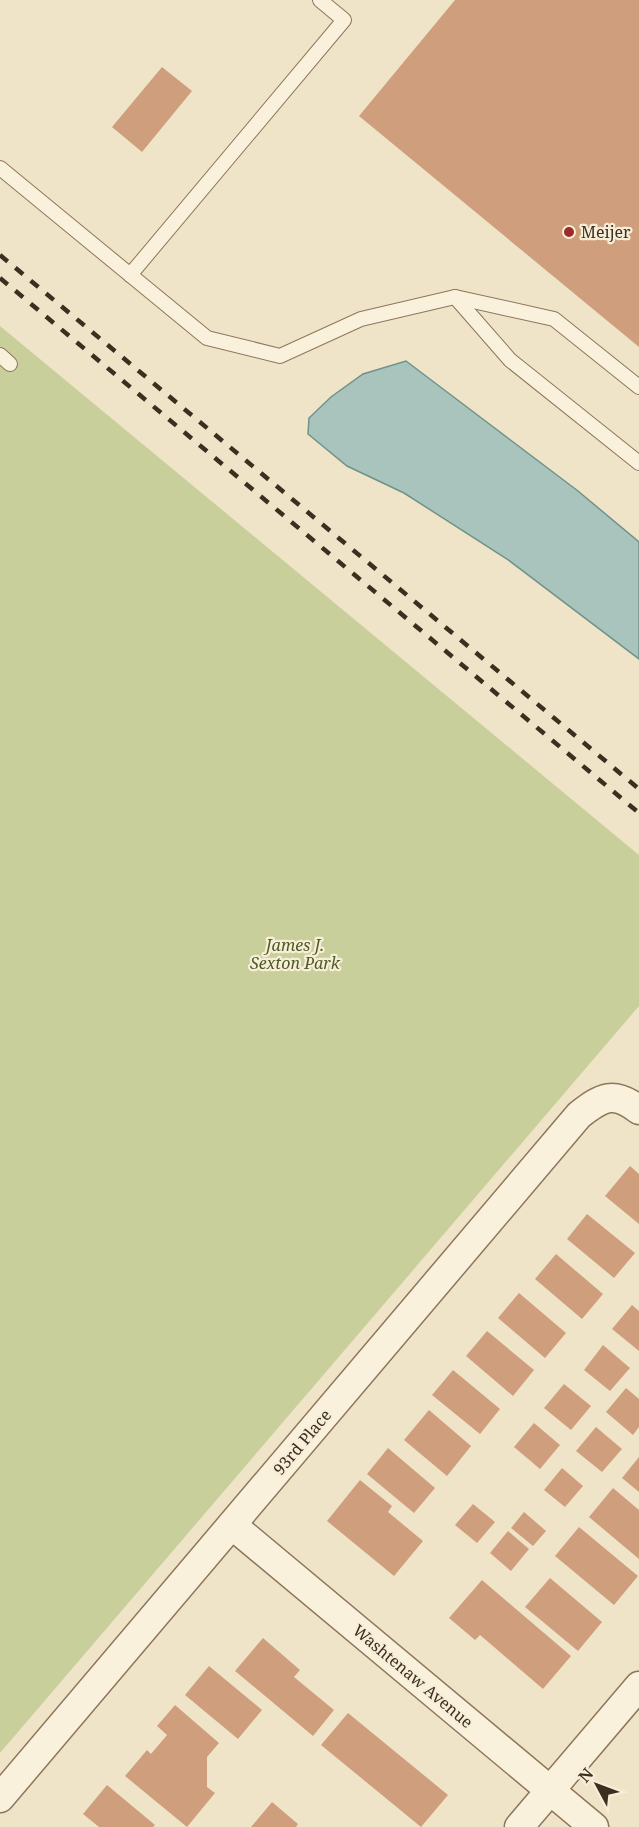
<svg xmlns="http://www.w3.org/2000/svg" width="639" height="1827" font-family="'Noto Serif',serif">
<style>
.green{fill:#c9cf9b}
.water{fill:#a9c4bc;stroke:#6f938a;stroke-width:1.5}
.building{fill:#cf9f7d}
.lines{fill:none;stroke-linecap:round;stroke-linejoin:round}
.service-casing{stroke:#8d765c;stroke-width:16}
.minor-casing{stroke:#8d765c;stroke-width:31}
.service{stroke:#faf1dc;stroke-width:14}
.minor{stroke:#faf1dc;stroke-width:28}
.rail{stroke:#3d2e20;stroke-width:4.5;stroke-dasharray:10 10;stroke-linecap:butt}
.poi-dot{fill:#9e2a2b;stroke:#f7eed8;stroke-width:2}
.labels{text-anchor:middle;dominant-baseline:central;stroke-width:4.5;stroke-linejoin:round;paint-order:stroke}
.poi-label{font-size:16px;fill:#3d2e20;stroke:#f7eed8;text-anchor:start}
.park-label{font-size:16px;font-style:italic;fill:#4d5a26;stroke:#f7eed8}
.street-label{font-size:16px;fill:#3d2e20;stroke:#f7eed8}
</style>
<rect width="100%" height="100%" fill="#f0e4c8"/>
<polygon class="green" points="0,326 639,855 639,1006 0,1753"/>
<polygon class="water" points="406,361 578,491 639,542 639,659 507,559 404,493 347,466 308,434 309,418 331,397 363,374"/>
<g class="building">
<polygon points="455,0 639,0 639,347 359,116"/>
<polygon points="162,67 192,91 142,152 112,127"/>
<polygon points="630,1166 639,1174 639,1224 605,1196"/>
<polygon points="587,1214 635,1253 614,1278 567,1239"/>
<polygon points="556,1254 603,1294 582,1319 535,1279"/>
<polygon points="519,1293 566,1333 545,1358 498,1318"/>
<polygon points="632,1305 639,1311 639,1351 612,1329"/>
<polygon points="487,1331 534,1370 513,1396 466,1356"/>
<polygon points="603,1345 630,1368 610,1391 584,1370"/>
<polygon points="453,1370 500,1409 480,1434 432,1395"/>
<polygon points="564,1384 591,1406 571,1430 544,1408"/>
<polygon points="626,1388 639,1399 639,1427 633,1435 606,1412"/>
<polygon points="429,1410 471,1446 447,1476 404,1440"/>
<polygon points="534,1423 560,1445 540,1469 514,1447"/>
<polygon points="596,1427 622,1449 602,1472 576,1451"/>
<polygon points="388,1448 435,1488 414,1513 367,1474"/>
<polygon points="639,1457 639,1492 622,1478"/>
<polygon points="562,1468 583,1486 565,1507 544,1490"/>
<polygon points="360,1480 392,1506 388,1512 423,1541 394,1576 327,1521"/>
<polygon points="613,1488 639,1510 639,1559 589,1517"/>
<polygon points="473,1504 495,1522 477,1543 455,1525"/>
<polygon points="524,1512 546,1531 533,1546 511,1528"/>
<polygon points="579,1527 638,1576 614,1605 555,1556"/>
<polygon points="508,1531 529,1549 511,1571 490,1553"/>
<polygon points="550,1578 602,1622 578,1651 525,1607"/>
<polygon points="482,1580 571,1656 543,1689 480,1635 475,1640 449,1618"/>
<polygon points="263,1638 300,1670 294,1677 334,1710 313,1736 235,1671"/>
<polygon points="209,1666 262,1710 238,1739 185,1695"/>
<polygon points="175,1705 219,1743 207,1757 207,1787 215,1793 187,1827 125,1776 147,1750 151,1754 167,1735 157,1726"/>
<polygon points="348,1713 448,1795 421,1827 321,1745"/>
<polygon points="107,1785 155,1825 153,1827 99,1827 83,1814"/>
<polygon points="272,1802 298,1824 296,1827 251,1827"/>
</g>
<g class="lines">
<g class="service-casing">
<g id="service">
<polyline points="0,168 207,338 280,356 361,319 455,297 554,319 639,387"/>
<polyline points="130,275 344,20 320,0"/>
<polyline points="455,297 510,360 639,463"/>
<polyline points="0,355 10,364"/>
</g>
</g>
<g class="minor-casing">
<g id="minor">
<polyline points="232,1525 594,1827"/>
<path d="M0,1798L579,1115C602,1097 614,1090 639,1110"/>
<polyline points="519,1827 639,1686"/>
</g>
</g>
<use href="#service" class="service"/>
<use href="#minor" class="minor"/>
<g class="rail">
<polyline points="0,255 639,789"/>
<polyline points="0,278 639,813"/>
</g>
</g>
<circle class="poi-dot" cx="569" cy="232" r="6"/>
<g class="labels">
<g class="poi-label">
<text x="581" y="232">Meijer</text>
</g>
<g class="park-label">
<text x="295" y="945">James J.<tspan x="295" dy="18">Sexton Park</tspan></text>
</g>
<g class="street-label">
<text transform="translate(302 1442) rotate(-50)">93rd Place</text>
<text transform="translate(413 1676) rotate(40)">Washtenaw Avenue</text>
</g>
</g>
<g transform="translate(597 1785) rotate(311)" stroke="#f7eed8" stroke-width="4.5" paint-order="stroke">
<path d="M0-4.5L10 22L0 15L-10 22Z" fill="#3d2e20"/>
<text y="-9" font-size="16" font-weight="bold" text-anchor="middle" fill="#3d2e20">N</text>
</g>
</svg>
